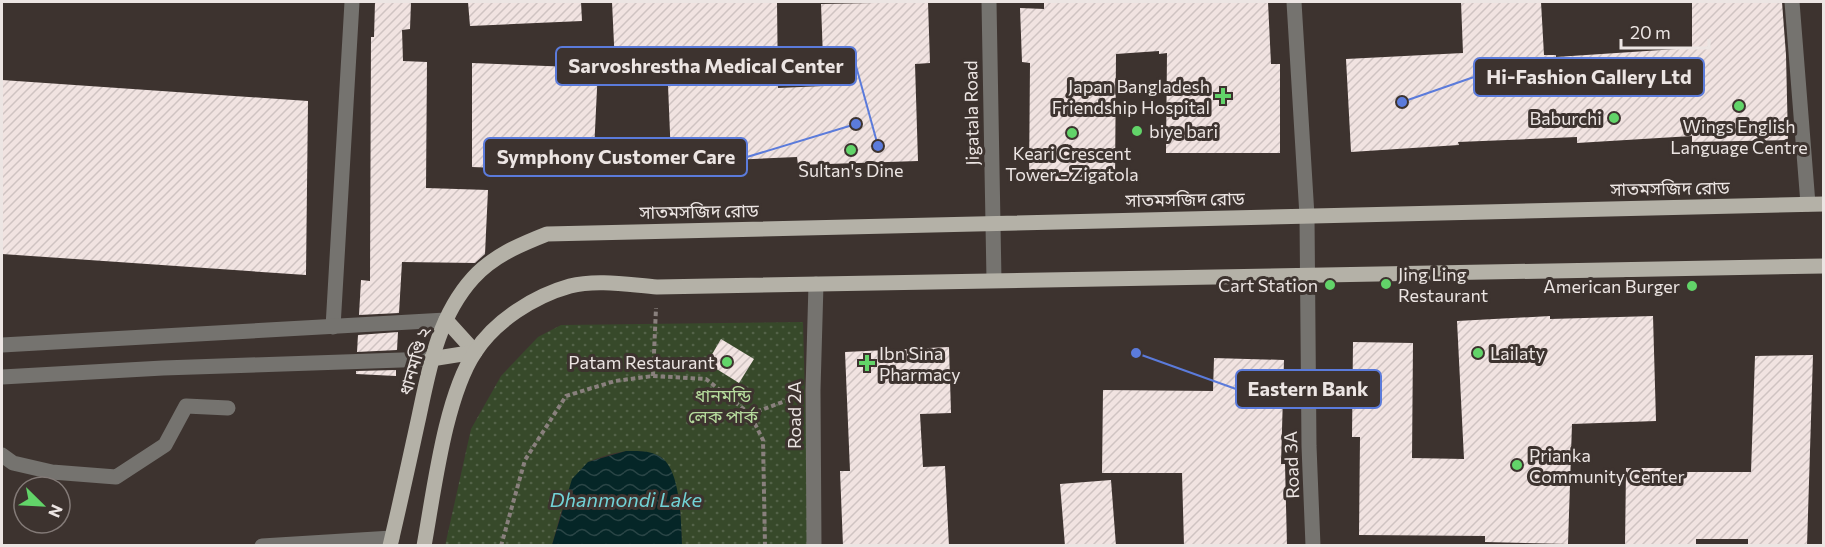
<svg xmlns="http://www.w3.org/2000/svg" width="1825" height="547" font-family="Commissioner,'Noto Sans Bengali',sans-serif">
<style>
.park{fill:url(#park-dots)}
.water{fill:url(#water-waves)}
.building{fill:url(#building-hatch)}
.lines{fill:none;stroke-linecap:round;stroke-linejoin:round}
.path{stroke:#89807d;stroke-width:4;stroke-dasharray:4.5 3;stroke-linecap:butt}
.minor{stroke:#75736f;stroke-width:15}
.major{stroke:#b4b1a7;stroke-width:15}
.poi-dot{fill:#62d469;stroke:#3d332f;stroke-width:2}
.labels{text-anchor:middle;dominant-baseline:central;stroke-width:6;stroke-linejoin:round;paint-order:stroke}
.poi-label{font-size:18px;fill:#ece5e3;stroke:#3d332f;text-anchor:end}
.street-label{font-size:18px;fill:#ece5e3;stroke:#3d332f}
.park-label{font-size:18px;fill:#b6db9d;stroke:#3d332f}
.water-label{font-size:20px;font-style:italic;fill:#71d2d6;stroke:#3d332f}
.leader{fill:none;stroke:#5b7bdb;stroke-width:2}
.callout-dot{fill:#5b7bdb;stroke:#3d332f;stroke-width:2}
.callout{fill:#3d332f;stroke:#5b7bdb;stroke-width:2}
.callout-label{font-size:20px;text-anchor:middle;font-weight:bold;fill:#ece5e3}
</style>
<defs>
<pattern id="park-dots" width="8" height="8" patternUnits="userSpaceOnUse" patternTransform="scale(1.5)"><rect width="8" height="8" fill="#37492a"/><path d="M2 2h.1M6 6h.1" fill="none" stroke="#546349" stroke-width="1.8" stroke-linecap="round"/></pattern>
<pattern id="water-waves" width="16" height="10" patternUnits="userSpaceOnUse" patternTransform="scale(1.5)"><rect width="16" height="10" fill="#052627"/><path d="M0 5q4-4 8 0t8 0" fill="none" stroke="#2a4546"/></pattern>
<pattern id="building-hatch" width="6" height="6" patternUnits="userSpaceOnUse" patternTransform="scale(1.5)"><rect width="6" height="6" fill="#f1e3e1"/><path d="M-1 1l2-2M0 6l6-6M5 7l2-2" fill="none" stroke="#cfc3c2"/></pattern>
</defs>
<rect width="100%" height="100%" fill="#3d332f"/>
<path class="park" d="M803,322L809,545H682L680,505L661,457C635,446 614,452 588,462L561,512L552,545L445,546L471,429L501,376L538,337L561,325Z"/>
<path class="water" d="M626,451C637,451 648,450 659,456C681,467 681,523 682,545H552L572,479L588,462Z"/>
<g class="building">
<polygon points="375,2 411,2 410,29 402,30 403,61 427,62 426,188 488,190 485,254 475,263 402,262 399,313 359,315 361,280 370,281 371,37 374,37"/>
<polygon points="468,2 581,2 582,21 470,26"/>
<polygon points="612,2 777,2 778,88 824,86 821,4 928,2 930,63 915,64 918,161 798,165 797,157 732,160 731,156 671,158 668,85 616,86"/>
<polygon points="1044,2 1268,2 1271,64 1280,64 1280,153 1166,153 1167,53 1159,54 1159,51 1116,54 1115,181 1029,181 1030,63 1022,62 1020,8 1044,9"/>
<polygon points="1461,2 1541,2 1544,55 1556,55 1556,57 1692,48 1692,2 1782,2 1786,55 1788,140 1692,142 1692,136 1577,143 1577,137 1458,142 1459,145 1351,152 1346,59 1463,53"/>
<polygon points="472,63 598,68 593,172 472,167"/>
<polygon points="2,80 308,101 306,275 2,254"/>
<polygon points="1550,316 1550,319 1653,316 1656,421 1572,424 1568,544 1485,542 1485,536 1359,535 1360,437 1352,437 1353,342 1413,343 1412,458 1464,459 1457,321"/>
<polygon points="398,332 397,350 357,352 358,335"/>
<polygon points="721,339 754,359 739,383 707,363"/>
<polygon points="949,347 951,413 920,414 923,467 945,466 949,546 843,546 840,471 850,471 845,352"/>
<polygon points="1813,355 1807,546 1748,546 1748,539 1696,539 1696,546 1625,546 1626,468 1665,468 1665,472 1751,472 1755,356"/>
<polygon points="1214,358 1284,360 1281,464 1285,464 1287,546 1184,546 1182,473 1102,473 1103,390 1213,391"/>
<polygon points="396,370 396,376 356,374 356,371"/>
<polygon points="1111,480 1116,546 1065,546 1060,484"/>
</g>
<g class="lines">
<g class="path">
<polyline points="653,376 656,308"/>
<polyline points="750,414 791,399"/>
<polyline points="501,546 525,460 566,396 615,381 653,376 706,379 750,414 763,440 765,546"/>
</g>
<g class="minor">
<polyline points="989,2 994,280"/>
<polyline points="1294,2 1307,216 1309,446 1313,546"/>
<polyline points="1792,2 1808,204"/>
<polyline points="333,327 352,2"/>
<polyline points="2,345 446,320"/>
<polyline points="2,377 163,368 431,359"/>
<polyline points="2,455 13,463 52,472 116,477 165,445 186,406 228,408"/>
<polyline points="262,546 392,538"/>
<polyline points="814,546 813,390 816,284"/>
</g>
<g class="major">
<polyline points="446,320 475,352"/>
<polyline points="431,359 475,352"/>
<path d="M390,546C400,504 409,462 418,421C429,370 437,318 473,278C493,256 519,245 547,234L1824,204"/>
<path d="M424,546C434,491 445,397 475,352C495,321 534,296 570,286C597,279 630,285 657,287L1824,266"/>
</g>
</g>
<g class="poi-dot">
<path d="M1220 87h6v6h6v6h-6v6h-6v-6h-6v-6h6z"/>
<circle cx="1739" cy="106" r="6"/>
<circle cx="1614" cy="118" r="6"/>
<circle cx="1137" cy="131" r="6"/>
<circle cx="1072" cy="133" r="6"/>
<circle cx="851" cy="150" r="6"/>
<circle cx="1386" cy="284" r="6"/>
<circle cx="1330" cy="285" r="6"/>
<circle cx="1692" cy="286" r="6"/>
<circle cx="1478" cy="353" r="6"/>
<circle cx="727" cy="362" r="6"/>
<path d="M864 354h6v6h6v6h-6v6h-6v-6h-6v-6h6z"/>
<circle cx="1517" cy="465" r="6"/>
</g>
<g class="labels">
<g class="poi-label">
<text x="1210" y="86">Japan Bangladesh<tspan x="1210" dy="21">Friendship Hospital</tspan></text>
<text x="1602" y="118">Baburchi</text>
<text x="1739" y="126" text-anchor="middle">Wings English<tspan x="1739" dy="21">Language Centre</tspan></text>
<text x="1149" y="131" text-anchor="start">biye bari</text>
<text x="1072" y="153" text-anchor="middle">Keari Crescent<tspan x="1072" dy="21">Tower - Zigatola</tspan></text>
<text x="851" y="170" text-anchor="middle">Sultan's Dine</text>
<text x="1398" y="274" text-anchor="start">Jing Ling<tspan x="1398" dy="21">Restaurant</tspan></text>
<text x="1318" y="285">Cart Station</text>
<text x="1680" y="286">American Burger</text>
<text x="879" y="353" text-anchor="start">Ibn Sina<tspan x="879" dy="21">Pharmacy</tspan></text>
<text x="1490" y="353" text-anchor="start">Lailaty</text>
<text x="715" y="362">Patam Restaurant</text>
<text x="1529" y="455" text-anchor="start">Prianka<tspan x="1529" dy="21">Community Center</tspan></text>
</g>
<g class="street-label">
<text transform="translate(971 113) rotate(-91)">Jigatala Road</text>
<text transform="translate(1670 188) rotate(-1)">সাতমসজিদ রোড</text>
<text transform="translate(1185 199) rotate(-1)">সাতমসজিদ রোড</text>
<text transform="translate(699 211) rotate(-1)">সাতমসজিদ রোড</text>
<text transform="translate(414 361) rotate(-74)">ধানমণ্ডি ২</text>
<text transform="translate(794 415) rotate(-90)">Road 2A</text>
<text transform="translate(1291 465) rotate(-92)">Road 3A</text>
</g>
<g class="park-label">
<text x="723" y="395">ধানমন্ডি<tspan x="723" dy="21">লেক পার্ক</tspan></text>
</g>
<g class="water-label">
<text x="626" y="499">Dhanmondi Lake</text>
</g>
</g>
<path class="leader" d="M878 146L856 66M1402 102L1474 77M856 124L747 157M1136 353L1236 389"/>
<g class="callout-dot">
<circle cx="878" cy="146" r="6"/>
<circle cx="1402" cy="102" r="6"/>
<circle cx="856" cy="124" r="6"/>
<circle cx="1136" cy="353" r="6"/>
</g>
<g class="callout">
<rect x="556" y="47" width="300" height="38" rx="6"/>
<rect x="1474" y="58" width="230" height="38" rx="6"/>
<rect x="484" y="138" width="263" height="38" rx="6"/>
<rect x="1236" y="370" width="145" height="38" rx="6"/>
</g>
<g class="callout-label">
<text x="706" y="73">Sarvoshrestha Medical Center</text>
<text x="1589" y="84">Hi-Fashion Gallery Ltd</text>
<text x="616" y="164">Symphony Customer Care</text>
<text x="1308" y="396">Eastern Bank</text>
</g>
<rect width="1825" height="547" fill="none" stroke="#ece5e3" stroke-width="6"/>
<g transform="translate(42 505) rotate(114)"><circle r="28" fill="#3d332f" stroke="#837a77" stroke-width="1.5"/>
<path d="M0-4.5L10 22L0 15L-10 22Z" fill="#62d469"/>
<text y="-9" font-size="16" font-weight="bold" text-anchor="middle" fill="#ece5e3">N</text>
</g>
<path d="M1621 39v9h88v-9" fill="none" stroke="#ece5e3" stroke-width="3"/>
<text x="1630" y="39" font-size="18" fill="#ece5e3" stroke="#3d332f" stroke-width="4.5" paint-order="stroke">20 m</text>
</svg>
